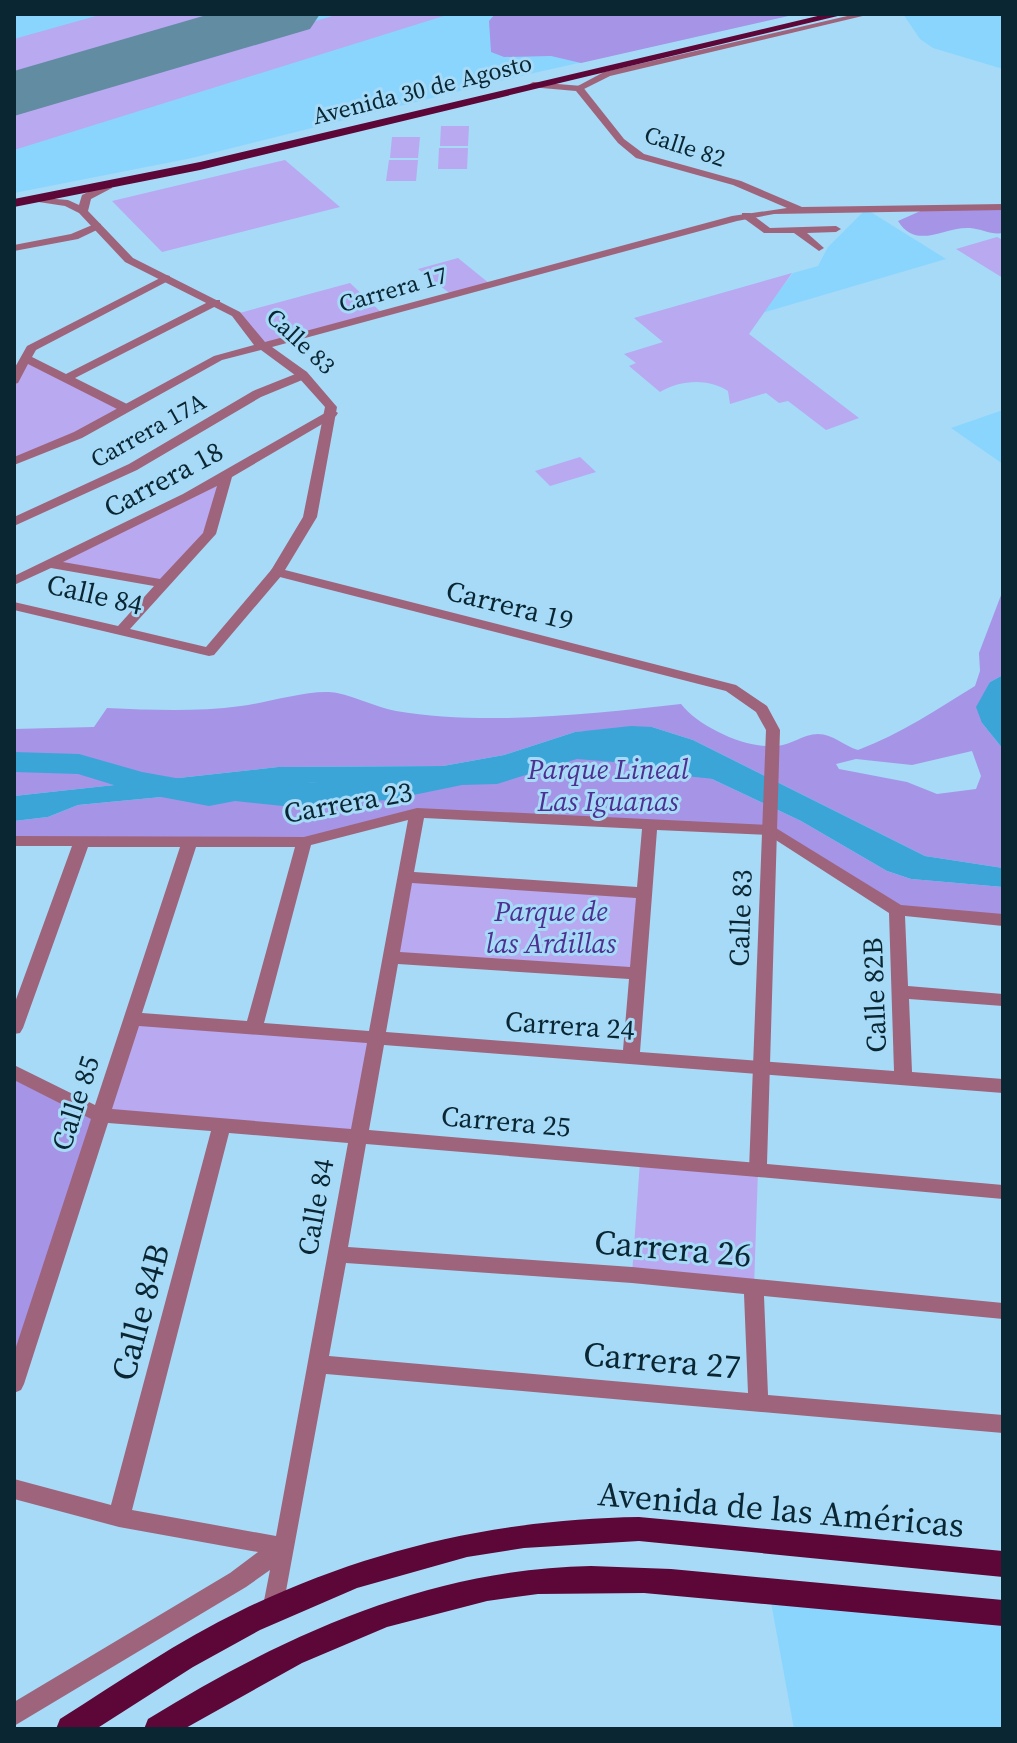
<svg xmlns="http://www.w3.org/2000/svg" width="1017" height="1743" font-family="'Source Serif 4',serif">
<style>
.built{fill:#8ad5fe}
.green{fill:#b8a9f1}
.forest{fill:#a694e7;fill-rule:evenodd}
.water{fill:#3ba5d8}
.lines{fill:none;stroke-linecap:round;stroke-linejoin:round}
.river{fill:#3ba5d8;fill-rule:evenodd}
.runway{fill:#628ca2;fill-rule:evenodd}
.minor{fill:#9e647c;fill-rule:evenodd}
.tertiary{fill:#9e647c;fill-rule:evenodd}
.primary{fill:#5c0737;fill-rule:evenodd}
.labels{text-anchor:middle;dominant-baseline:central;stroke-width:6;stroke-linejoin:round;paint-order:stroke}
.far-street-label{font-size:24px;fill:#0a2633;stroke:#a6daf7}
.street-label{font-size:28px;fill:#0a2633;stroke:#a6daf7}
.park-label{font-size:28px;font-style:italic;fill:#4e3090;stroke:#a6daf7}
.near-street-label{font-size:34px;fill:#0a2633;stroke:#a6daf7}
</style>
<rect width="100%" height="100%" fill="#a6daf7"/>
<g class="built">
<polygon points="22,14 797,14 516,77 192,158 14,193 14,16"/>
<polygon points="903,14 1003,14 1003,69 933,48 920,39"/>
<polygon points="866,209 946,259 762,313 793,273 818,266 828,247"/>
<polygon points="1003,410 1003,464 951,428"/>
<polygon points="769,1591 1003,1613 1003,1729 794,1729"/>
</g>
<g class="green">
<polygon points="103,14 231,14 14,77 14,39"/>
<polygon points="339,14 450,14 14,150 14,111"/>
<polygon points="441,126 469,126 468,146 440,146"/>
<polygon points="392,137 420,137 418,158 390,158"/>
<polygon points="439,148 468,148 467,169 438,169"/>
<polygon points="285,160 340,207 162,252 112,201"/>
<polygon points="389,160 418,160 416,181 386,181"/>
<polygon points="997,237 1003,240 1003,278 956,249"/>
<polygon points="458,258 490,284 452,295 418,269"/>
<path d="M792,273L749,334L859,418L826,430L788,401L779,403L766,393L730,404L728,391C708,378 680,380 660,392L629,366L636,363L624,354L663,342L634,318Z"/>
<polygon points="350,283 383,314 260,344 236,314"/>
<polygon points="26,358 123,407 78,435 14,461 14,380"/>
<polygon points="580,457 596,472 550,486 535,471"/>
<polygon points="226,475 213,521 163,584 49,564"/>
<polygon points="404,877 645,893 638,974 390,957"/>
<polygon points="132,1019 375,1039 358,1137 100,1115"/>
<polygon points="640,1161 758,1170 754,1287 632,1275"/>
</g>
<g class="forest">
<polygon points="495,14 797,14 581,63 551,56 504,57 491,52 489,21"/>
<path d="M1003,207V233C991,235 982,229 970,228C944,226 917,251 898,221L925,209Z"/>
<path d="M1003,590V675L990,682L982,723L1003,749V868L925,856L693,740L652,727L575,732L504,755L443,766L278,767L14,796V729L94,727L107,708C152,710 196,712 241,706C267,703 313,688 337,693C357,697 375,707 396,711C484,726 593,714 681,704C699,727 746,749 776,746C792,745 803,734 818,734C833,734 844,746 858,750C901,734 937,709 975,686L980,671L979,653ZM972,751L981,776L976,789L937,794L907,782L839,769L836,764L856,759L912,765Z"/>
<polygon points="605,748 678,763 801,821 887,871 911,879 1003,887 1003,920 897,910 771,830 417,813 304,842 14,841 14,821 48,817 78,805 318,782 463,782 497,774 553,753"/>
<polygon points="14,1072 100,1115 14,1384"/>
</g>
<g class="water">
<polygon points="1003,675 1003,749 982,723 976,707 990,682"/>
<polygon points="631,726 652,727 693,740 925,856 1003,868 1003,887 911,879 887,871 801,821 678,763 605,748 553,753 497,774 463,782 318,782 78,805 48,817 14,821 14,796 278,767 443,766 504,755 575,732"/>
</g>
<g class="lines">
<polygon class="river" points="577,739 640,744 678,755 735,763 740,770 735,777 724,780 676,775 638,764 577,759 497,784 462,785 389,800 283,806 235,801 209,806 140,793 78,774 14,772 14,752 79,754 142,772 209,784 235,779 283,784 389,778 462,765 492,764"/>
<polygon class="runway" points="210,14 320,14 310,29 14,116 14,71"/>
<g class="minor">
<polygon points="856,14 871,14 610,76 582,90 574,88 604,72"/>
<polygon points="742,213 750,213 770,228 836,226 841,229 836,232 807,233 824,248 819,251 794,233 764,233 742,217"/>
<polygon points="97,223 101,224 101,228 78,239 14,251 14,245 71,234"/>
<polygon points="166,275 170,276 170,280 36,350 32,357 66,374 212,300 220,300 220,304 75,378 127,404 127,410 119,410 28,364 18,383 14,384 14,369 27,346"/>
<polygon points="303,371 307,372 307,378 261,397 137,470 14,526 14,517 129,464 253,391"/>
<path d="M332,409L338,413L336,416L232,477L216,534L130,629L206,647L272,569H282V575L214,655L209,656L14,610V602L118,626L154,586L51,568L14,585V576L183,494ZM217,486L203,533L160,579L63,562Z"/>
<path d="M417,808L771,825L901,905L1003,914V926L905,916L908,986L1003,994V1006L909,999L912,1072L1003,1079V1093L384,1045L369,1130L758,1163L765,1165L767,1170L765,1175L758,1177L366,1144L348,1247L632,1267L1003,1303V1319L764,1296L768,1395L1003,1415V1433L326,1374L281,1618L273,1622L265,1618L262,1611L270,1570L246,1587L14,1726V1702L230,1573L258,1552L119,1527L14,1499V1479L111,1505L211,1131L108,1123L24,1384L21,1390L14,1393V1353L91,1119L14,1080V1065L95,1105L180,847H88L23,1028L20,1033L14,1034V1005L72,846H14V836L304,837ZM424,818L642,829L637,887L414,872ZM408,820L369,1031L264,1023L311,845ZM657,830L768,835L889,913L894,1071L640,1052ZM196,847H295L247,1021L142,1013ZM412,883L636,898L630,967L400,952ZM398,964L629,979L623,1050L386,1032ZM139,1026L367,1043L351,1129L112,1109ZM229,1133L348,1143L276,1536L132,1510ZM346,1263L632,1283L744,1294L748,1393L329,1356Z"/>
</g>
<polygon class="tertiary" points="533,82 582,86 624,139 644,154 741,181 802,207 1003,204 1003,210 774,214 737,221 272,347 307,372 337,407 317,517 285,570 736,685 767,706 780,730 767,1164 1003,1185 1003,1199 758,1177 751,1175 749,1170 766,730 756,712 726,691 272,575 270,572 303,517 325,407 299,378 261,350 222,360 82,438 14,465 14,457 74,432 214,356 254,345 232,316 125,262 79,213 65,206 32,201 32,197 68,200 79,205 82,195 104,184 112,184 112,188 91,199 88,211 133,258 240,312 265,342 732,216 787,208 733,185 636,158 618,143 576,91 530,87 528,85"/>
<g class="primary">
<polygon points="826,14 846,14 200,170 14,207 14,199 200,162"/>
<path d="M639,1517L1003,1551V1577L639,1541L524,1548L467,1557L357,1588L260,1630L193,1667L96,1729H56L60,1719C120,1681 178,1641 242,1610C368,1549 499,1519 639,1517Z"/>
<path d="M591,1566L671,1569L1003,1600V1626L644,1593L538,1594L487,1601L387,1627L302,1663L184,1729H144L148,1719C284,1635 429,1569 591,1566Z"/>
</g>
</g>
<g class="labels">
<g class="far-street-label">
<text transform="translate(422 89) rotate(-14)">Avenida 30 de Agosto</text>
<text transform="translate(685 146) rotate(18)">Calle 82</text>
<text transform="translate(393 289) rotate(-16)">Carrera 17</text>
<text transform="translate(301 341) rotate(43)">Calle 83</text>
<text transform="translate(148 430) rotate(-29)">Carrera 17A</text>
</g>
<g class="street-label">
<text transform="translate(163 479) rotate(-28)">Carrera 18</text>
<text transform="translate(95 594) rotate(13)">Calle 84</text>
<text transform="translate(510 605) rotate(14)">Carrera 19</text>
<text transform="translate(348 802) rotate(-10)">Carrera 23</text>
<text transform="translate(740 918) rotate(-88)">Calle 83</text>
<text transform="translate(874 995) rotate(-92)">Calle 82B</text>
<text transform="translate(570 1025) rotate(4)">Carrera 24</text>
<text transform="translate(75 1103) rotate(-72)">Calle 85</text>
<text transform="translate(506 1121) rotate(5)">Carrera 25</text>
<text transform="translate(315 1207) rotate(-80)">Calle 84</text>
</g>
<g class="park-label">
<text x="608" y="769">Parque Lineal<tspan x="608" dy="32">Las Iguanas</tspan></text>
<text x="551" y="911">Parque de<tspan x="551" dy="32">las Ardillas</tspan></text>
</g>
<g class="near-street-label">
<text transform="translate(673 1248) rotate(5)">Carrera 26</text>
<text transform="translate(140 1312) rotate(-75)">Calle 84B</text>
<text transform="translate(662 1360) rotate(5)">Carrera 27</text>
<text transform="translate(781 1509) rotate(5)">Avenida de las Américas</text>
</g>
</g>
<rect width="1017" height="1743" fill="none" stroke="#0a2633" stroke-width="32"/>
</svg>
